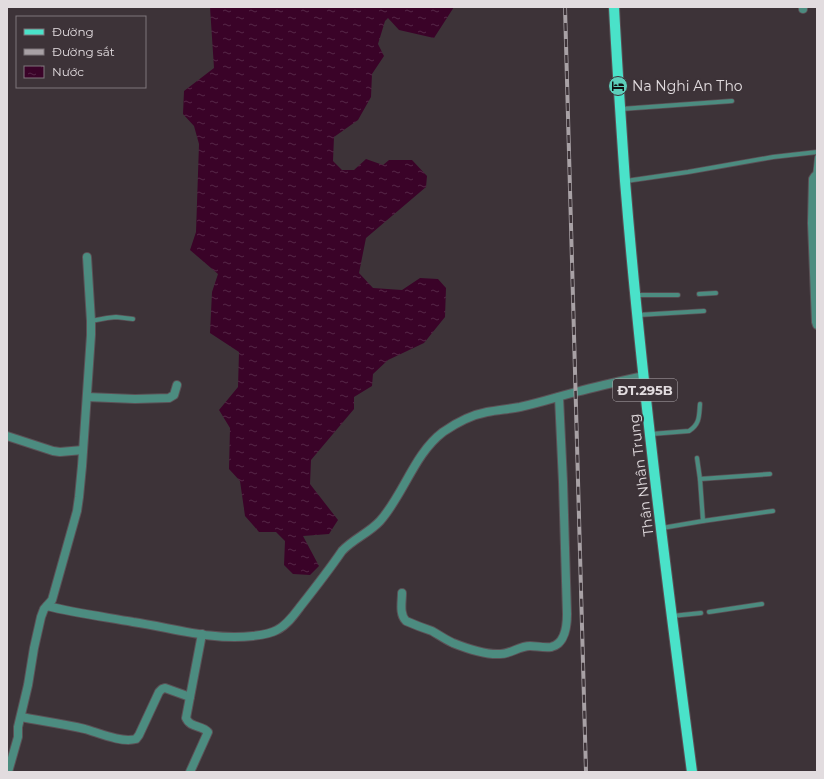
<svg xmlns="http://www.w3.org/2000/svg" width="824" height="779" font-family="Montserrat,sans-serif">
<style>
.water{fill:url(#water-ripples)}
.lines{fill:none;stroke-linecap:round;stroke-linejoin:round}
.service-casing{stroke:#5b5156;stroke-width:5.5}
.minor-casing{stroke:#5b5156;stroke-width:10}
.primary-casing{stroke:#5b5156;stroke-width:12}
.service{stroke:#4c8c80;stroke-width:4}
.minor{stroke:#4c8c80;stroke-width:8}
.primary{stroke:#4ae2c9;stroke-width:10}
.rail-casing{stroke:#a8a1a5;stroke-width:4}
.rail{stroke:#3d3338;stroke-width:2.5;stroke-dasharray:8;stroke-linecap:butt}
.labels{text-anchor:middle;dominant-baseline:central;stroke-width:4;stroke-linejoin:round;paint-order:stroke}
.shield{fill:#3d3338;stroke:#b0a9ad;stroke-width:1}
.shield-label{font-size:13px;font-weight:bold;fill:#e2dcdf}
.poi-label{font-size:14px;fill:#e2dcdf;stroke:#3d3338;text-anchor:start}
.street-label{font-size:14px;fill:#e2dcdf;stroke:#3d3338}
</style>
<defs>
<pattern id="water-ripples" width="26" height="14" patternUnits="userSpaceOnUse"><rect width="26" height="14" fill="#3a0328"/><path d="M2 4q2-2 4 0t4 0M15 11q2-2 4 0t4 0" fill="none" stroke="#562747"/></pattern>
</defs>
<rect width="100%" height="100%" fill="#3d3338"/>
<polygon class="water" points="210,7 454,7 434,38 399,30 388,18 385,21 378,44 384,56 372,74 371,97 358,120 334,137 333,161 342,170 354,170 366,159 383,165 389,160 412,160 427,176 426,187 366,238 359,273 373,288 402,290 420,278 438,279 446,288 445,317 424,343 388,360 373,374 372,386 354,397 354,409 311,460 310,484 338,520 329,534 303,536 319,566 310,575 293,574 284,565 285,541 276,532 259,532 245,516 240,481 229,469 230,428 219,410 238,387 239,352 210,333 212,292 218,274 190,250 196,232 199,144 194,126 183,114 184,91 214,68"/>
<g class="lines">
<g class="service-casing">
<g id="service">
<polyline points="621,109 732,101"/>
<polyline points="815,176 817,157"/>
<polyline points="626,181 688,172 773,157 817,152"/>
<polyline points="699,294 716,293"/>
<polyline points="637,295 678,295"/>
<polyline points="638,315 704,311"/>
<polyline points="91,321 107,318 116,317 133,319"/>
<path d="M651,434L689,431C700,424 699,416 700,404"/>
<polyline points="697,458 700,479 703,521"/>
<polyline points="700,479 770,474"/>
<polyline points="662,528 703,521 773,511"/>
<polyline points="709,612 762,604"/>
<polyline points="672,616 701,613"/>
</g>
</g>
<g class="minor-casing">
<g id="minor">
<polyline points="803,7 803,9"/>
<polyline points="817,176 815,176 813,179 812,223 816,322 817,325"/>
<polyline points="87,397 135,399 169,398 174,395 177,385"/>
<polyline points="7,436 53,451 60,452 83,450"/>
<path d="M402,593C402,602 399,614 406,621C415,625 423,628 432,631C439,635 446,640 453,643C468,649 485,655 500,654C511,654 519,646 530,646C536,646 544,648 551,647C565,644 567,625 567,614L563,482L559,397"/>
<path d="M47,606C75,613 105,617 133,622C173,628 213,641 253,636C261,635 270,634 277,630C287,625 294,615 300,607C315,588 329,570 342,551C353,539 369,533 380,521C404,494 414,454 443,432C456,423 471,415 487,412C498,410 509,409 520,407C539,403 557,397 576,392C598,386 621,381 644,376"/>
<path d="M21,717C42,721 64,724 85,729C99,733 121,743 136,739L139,735L159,692L162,689L165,688L190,697"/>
<polyline points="8,772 18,737 18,727 28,685 34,648 41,617 44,609 52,600 77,511 79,497 82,466 91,335 91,321 87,257"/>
<path d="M190,772L208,732C202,725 190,728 186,718L202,634"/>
</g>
</g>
<g class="primary-casing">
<path id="primary" d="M614,7C617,65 621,123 625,181C641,378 666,575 692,772"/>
</g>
<use href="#service" class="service"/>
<use href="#minor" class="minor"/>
<use href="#primary" class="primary"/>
<g class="rail-casing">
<polyline id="rail" points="565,7 586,772"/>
</g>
<use href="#rail" class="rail"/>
</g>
<defs>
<g id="hotel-disc" transform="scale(1)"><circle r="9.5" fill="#5cceba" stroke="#3d3338"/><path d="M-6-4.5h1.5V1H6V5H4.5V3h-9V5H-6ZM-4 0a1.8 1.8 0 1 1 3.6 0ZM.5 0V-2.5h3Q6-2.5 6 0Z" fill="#111"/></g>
</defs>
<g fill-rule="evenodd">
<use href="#hotel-disc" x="618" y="86"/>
</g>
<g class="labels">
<rect class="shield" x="613" y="379" width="64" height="22" rx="3"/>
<g class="shield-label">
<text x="645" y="390">ĐT.295B</text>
</g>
<g class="poi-label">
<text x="632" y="86">Na Nghi An Tho</text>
</g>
<g class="street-label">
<text transform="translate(641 475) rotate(-97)">Thân Nhân Trung</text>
</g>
</g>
<rect width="824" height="779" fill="none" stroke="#e2dcdf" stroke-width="16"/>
<rect x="16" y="16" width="130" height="72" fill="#3d3338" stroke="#7f777b"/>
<rect x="24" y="29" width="20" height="6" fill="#4ae2c9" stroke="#7f777b"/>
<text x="52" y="36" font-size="12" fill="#e2dcdf">Đường</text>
<rect x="24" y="49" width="20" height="6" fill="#a8a1a5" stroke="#7f777b"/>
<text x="52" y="56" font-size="12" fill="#e2dcdf">Đường sắt</text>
<rect x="24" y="66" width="20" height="12" fill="url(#water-ripples)" stroke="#7f777b"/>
<text x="52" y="76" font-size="12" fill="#e2dcdf">Nước</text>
</svg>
